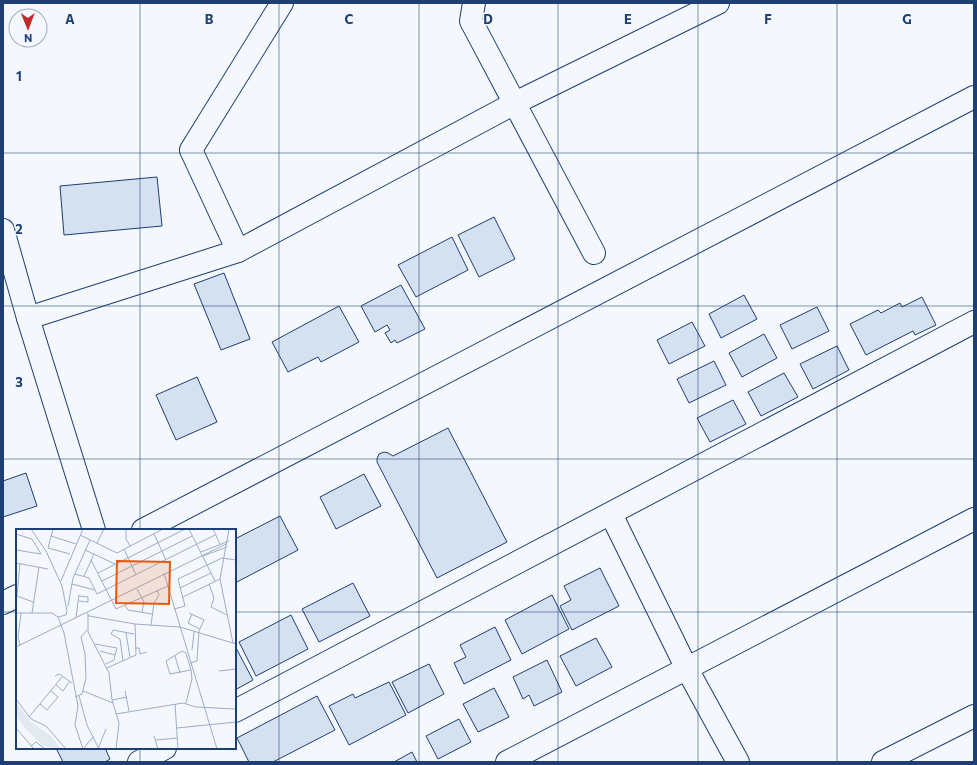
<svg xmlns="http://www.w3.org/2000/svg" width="977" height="765" font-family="Commissioner,sans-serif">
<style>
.building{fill:#d5e0f0;stroke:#1d3f73}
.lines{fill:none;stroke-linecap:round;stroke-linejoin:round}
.minor-casing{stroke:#1d3f73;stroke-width:24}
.minor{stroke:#f4f7fb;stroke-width:22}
.grid{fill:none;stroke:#1d3f73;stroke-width:1;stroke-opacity:0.55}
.inset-road{fill:none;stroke:#9eadc5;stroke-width:1}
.view{fill:#e8590c;fill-opacity:0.15;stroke:#e8590c;stroke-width:2}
.inset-edge{fill:none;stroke:#1d3f73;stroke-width:2}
.grid-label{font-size:13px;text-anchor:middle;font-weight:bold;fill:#1d3f73;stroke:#f4f7fb;stroke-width:3;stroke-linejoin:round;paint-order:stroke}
</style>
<rect width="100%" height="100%" fill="#f4f7fb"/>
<g class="building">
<polygon points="157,177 162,226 64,235 60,186"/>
<polygon points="494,217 515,259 479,277 458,235"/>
<polygon points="452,237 468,270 416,297 398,265"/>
<polygon points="224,273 250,339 221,350 194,284"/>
<polygon points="401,285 425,329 397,343 395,340 391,343 385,333 390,330 387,325 375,332 361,306"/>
<polygon points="744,295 757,319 721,338 709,314"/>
<polygon points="922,297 936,325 915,335 913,331 866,355 850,324 878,310 881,313 900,303 902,307"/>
<polygon points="339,306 359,342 321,362 318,357 288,372 272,342"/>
<polygon points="817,307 829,331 792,349 780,325"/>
<polygon points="692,322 705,346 669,364 657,340"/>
<polygon points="764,334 777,358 742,377 729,353"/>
<polygon points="837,346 849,370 813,389 800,364"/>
<polygon points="714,361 726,385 689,403 677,379"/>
<polygon points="784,373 798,397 761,416 748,392"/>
<polygon points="197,377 217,422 176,440 156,395"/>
<polygon points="733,400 746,424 710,442 697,418"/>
<polygon points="448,428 507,542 437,578 377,462 377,459 379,454 384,452 388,453 393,456"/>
<polygon points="26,473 37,506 3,517 3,481"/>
<polygon points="364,474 381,506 336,529 320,497"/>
<polygon points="280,516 298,550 235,583 235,539"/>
<polygon points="600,568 619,606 572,630 560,606 571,600 564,586"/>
<polygon points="353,583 370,616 319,642 302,609"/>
<polygon points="552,595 569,629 522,654 505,620"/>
<polygon points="291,615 308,649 256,676 239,642"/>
<polygon points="495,627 511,660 464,684 454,663 466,657 460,645"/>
<polygon points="596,638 612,667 576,686 560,656"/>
<polygon points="235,646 253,680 235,690"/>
<polygon points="547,660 562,692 534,706 529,695 523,699 513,677"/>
<polygon points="429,664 444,694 408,713 392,682"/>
<polygon points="389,682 406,715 349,745 329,706 353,694 355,698"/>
<polygon points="494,688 509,717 478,732 463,704"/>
<polygon points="317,696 335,730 273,762 249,762 237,738"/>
<polygon points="459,719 471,742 438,759 426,736"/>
<polygon points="56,748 105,748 110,759 105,762 63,762"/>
<polygon points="412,752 417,762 394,762"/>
</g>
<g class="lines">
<g class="minor-casing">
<g id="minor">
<polyline points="474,3 471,21 594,253"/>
<polyline points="3,230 28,318 94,530"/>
<polyline points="238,251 191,150 282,3"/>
<polyline points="28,318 238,251 515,103 718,3"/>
<polyline points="611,514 687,669 738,762"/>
<polyline points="143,530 974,97"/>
<polyline points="3,603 17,596"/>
<polyline points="235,711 974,322"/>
<polyline points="139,762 165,748"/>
<polyline points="507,762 974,519"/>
<polyline points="883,762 974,716"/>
</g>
</g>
<use href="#minor" class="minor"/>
</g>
<path class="grid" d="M140,3V530M279,3V762M419,3V762M558,3V762M698,3V762M837,3V762M3,153H974M3,306H974M3,459H974M3,612H17M235,612H974M140,748V762"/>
<g transform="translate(16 529)">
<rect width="220" height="220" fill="#f4f7fb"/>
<path d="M0,173L15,193L36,208L45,220L27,217L8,198L0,186Z" fill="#e3e9f0"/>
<path class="inset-road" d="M15,0L30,22L46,57L51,82L50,86L42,88M110,0V10L114,17M173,0L199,52M197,0L204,15M213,0L204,50L217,114M0,5L16,10L25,25L0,21M138,5L150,31M64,6L101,24L147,0M35,7L60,15M81,14L88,0M32,19L54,25M32,19L37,0M108,20L120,46M69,21L99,35M185,23L213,12M187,27L211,18M75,31L100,80L152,57M0,34L32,40M82,44L169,0M148,44L201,220M59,45L73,49L81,65L199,6M68,47L78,25M45,52L67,0M86,52L176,7M56,55L79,61M193,55L198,69L195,78L211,86M164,59L195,44M121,60L128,73L126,83M1,67L4,34M1,67L17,73M167,68L204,50M63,72L72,73V68L63,67M109,76L112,81L136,85M52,77L57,49L74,11M158,80L169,77L162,50L206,29L220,31M0,84H36L42,88L48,104L62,177L59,196L67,220M16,84L23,38M71,84L73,87L119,95L164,98L220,115M173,84L188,91L183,102L181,132L174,134M176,85L172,94L184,100M72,86V103L93,144L96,171L103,194L100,220M60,88L63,66M135,96L138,74L143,66L141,61M110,104L114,128M79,115L101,119L99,126L84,122M4,116L2,108L5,84M0,118L210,15M119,119H123L124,125L131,123M176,121L178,103M159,127L164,144M107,132L104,110L95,105L97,101L118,105M90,135L98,131L99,126M91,139L120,126L119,95M203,142L220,140M39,147L43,145L56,154M40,156L47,162L53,153M67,162L97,174M109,162L113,182M63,167L71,196L83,220M59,168L66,165L70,149L69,125L65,108L71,101M0,170L15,190L30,197L50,220M96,171L111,168M170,174L176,150L175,141L170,124L166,122L150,132L154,145L175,141M24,175L31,181L42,168L35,162M159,175L162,220M100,185L167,174L180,178L220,180M13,188L46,148M0,199L18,220M161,199L220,193M138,207L142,220M140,211L161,209M15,217L20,213L29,220M67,220L77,208M82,220L90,200"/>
<path class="view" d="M101,32L154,33L153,75L100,74Z"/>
<rect width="220" height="220" class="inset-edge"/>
</g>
<g class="grid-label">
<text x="70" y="24">A</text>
<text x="209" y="24">B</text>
<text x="349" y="24">C</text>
<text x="488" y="24">D</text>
<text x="628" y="24">E</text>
<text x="768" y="24">F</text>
<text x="907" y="24">G</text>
<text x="19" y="81">1</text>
<text x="19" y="234">2</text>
<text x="19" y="387">3</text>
</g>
<rect width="977" height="765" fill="none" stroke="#1d3f73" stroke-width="8"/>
<g transform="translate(28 28) rotate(179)"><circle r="19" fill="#f4f7fb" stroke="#9eadc5"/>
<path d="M0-3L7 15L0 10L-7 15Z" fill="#c62828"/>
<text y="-6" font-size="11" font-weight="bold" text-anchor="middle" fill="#1d3f73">N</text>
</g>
</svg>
